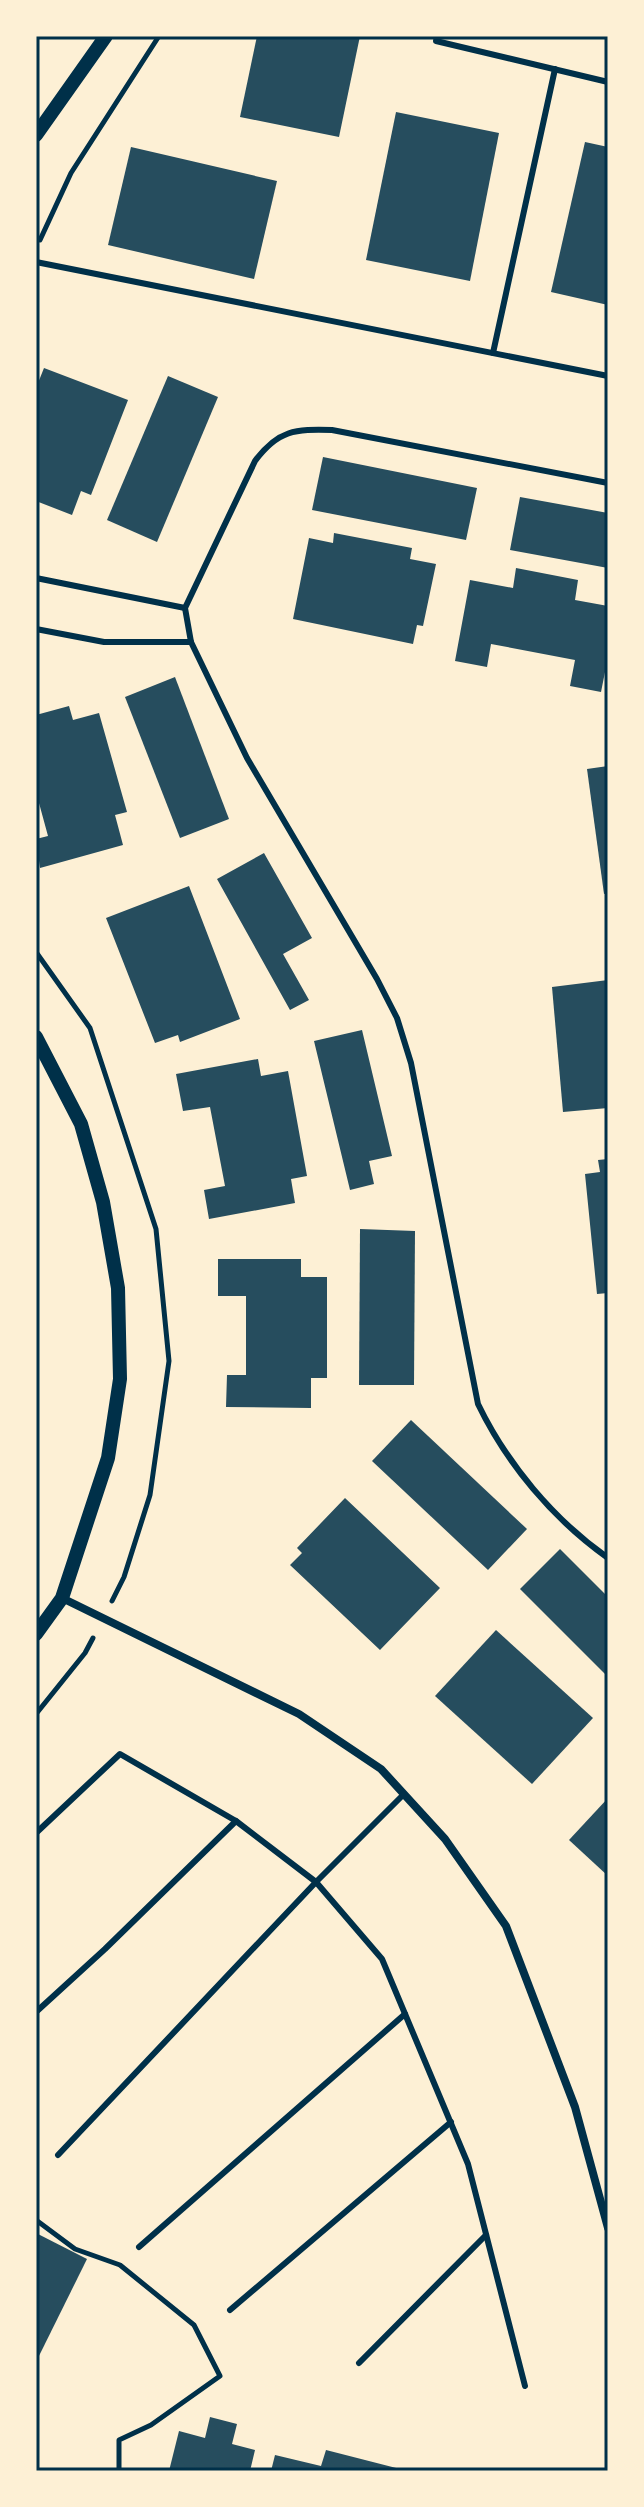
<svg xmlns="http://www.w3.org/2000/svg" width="644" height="2507" font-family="'IBM Plex Serif',serif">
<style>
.building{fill:#264d5e}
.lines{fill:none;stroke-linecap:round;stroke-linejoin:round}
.path{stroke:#003049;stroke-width:5}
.service{stroke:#003049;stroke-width:6}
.minor{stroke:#003049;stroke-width:8}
.tertiary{stroke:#003049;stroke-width:14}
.neatline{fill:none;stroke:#003049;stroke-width:3}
</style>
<rect width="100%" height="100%" fill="#fdf0d5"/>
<g class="building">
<polygon points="257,36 360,36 339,137 240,117"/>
<polygon points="396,112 499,133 470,281 366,260"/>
<polygon points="585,142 608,147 608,305 551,292"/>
<polygon points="131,147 277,181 254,279 108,245"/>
<polygon points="44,368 128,400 91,495 81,491 72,515 36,501 36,388"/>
<polygon points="168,376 218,397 157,542 107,520"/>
<polygon points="323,457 477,488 466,540 312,510"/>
<polygon points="520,497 608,513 608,568 510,550"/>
<polygon points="334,533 412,548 410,559 436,564 423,626 417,625 413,644 293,619 309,538 333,543"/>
<polygon points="516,568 578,580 575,600 608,606 608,657 601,692 570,686 575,660 491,644 487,667 455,661 470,580 513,588"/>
<polygon points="175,677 229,819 180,838 125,697"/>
<polygon points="69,706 73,720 99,713 127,812 115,815 123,845 40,868 36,839 48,836 36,792 36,715"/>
<polygon points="608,766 608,893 604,894 587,769"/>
<polygon points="264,853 312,938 283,954 309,1000 290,1010 217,879"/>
<polygon points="189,886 240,1019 180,1042 178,1035 155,1043 106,918"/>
<polygon points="608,980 608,1108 563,1112 552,987"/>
<polygon points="362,1030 392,1156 369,1161 374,1184 350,1190 314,1041"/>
<polygon points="258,1059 261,1076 288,1071 307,1176 291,1179 295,1203 209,1219 204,1190 225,1186 210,1107 183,1111 176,1074"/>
<polygon points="608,1159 608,1293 597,1294 585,1174 600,1172 598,1160"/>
<polygon points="360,1229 415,1231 414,1385 359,1385"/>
<polygon points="218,1259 301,1259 301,1277 327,1277 327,1378 311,1378 311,1408 226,1407 227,1375 246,1375 246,1296 218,1296"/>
<polygon points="411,1420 527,1529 488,1570 372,1461"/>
<polygon points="345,1498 440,1588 380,1650 290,1565 302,1553 297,1548"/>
<polygon points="560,1549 608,1597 608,1677 520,1589"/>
<polygon points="496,1630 593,1718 532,1784 435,1696"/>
<polygon points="608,1798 608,1876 569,1840"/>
<polygon points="36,2233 87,2259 36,2362"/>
<polygon points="210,2417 237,2424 232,2444 255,2450 250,2471 169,2471 179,2431 205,2438"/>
<polygon points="326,2450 404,2470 404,2471 271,2471 275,2455 321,2466"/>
</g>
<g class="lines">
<g class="path">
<polyline points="40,240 71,173 159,36"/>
<polyline points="36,952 90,1028 156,1229 169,1361 150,1495 124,1577 112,1601"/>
<polyline points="36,1714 85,1653 93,1638"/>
<polyline points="36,2220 75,2249 120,2265 194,2325 220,2376 151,2425 119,2440 119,2471"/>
</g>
<g class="service">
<polyline points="437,36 436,41 608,82"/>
<polyline points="36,262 608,376"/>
<polyline points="493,353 555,69"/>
<path d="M608,483L332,430C295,429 278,430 255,461L185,608L191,642L247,758L377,979L397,1018L411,1063L478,1404C507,1464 553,1519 608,1558"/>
<polyline points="36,578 185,608"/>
<polyline points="36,629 104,642 191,642"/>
<polyline points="36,1833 120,1754 236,1821 316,1882 382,1959 468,2164 525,2386"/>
<polyline points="36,2012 105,1949 236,1821"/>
<polyline points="58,2155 316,1882 404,1794"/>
<polyline points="139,2247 405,2014"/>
<polyline points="230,2310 451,2122"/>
<polyline points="359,2363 486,2235"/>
</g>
<polyline class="minor" points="62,1598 299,1714 381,1769 445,1839 506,1926 575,2107 608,2228"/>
<g class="tertiary">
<polyline points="36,135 106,36"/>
<polyline points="36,1037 81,1124 103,1202 118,1288 120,1379 108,1458 62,1598 36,1634"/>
</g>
</g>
<rect width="644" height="2507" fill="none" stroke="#fdf0d5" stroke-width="76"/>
<rect x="38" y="38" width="568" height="2431" class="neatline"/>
</svg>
